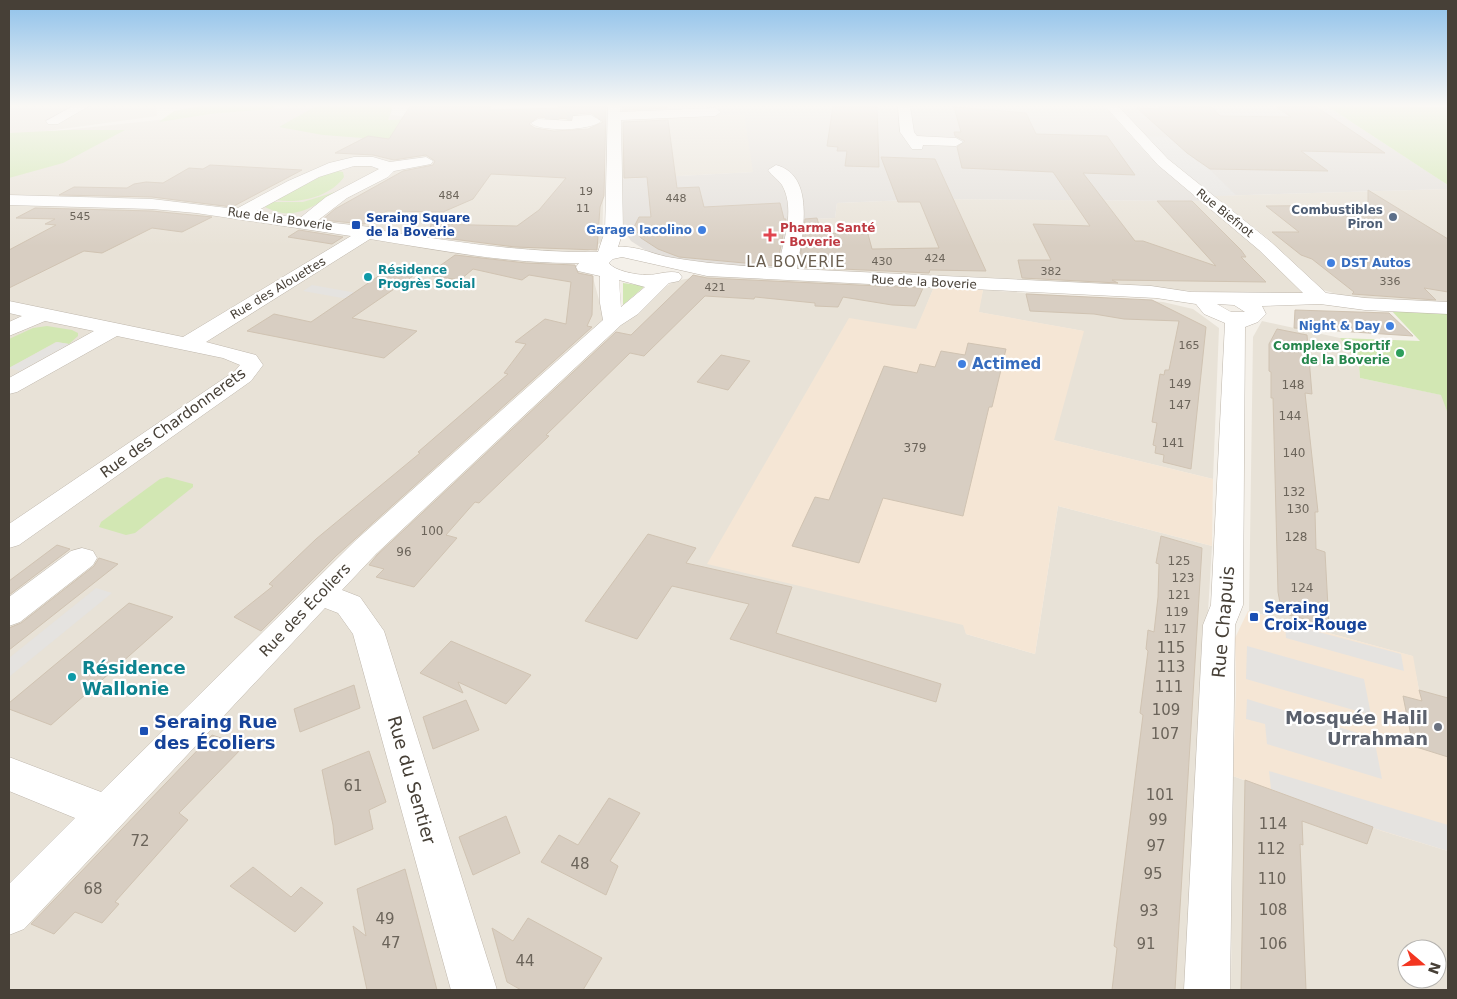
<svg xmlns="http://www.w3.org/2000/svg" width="1457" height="999" font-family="'DejaVu Sans',sans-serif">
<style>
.residential{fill:#e8e2d7;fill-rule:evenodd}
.commercial{fill:#f5e6d5}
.industrial{fill:#e3dfda}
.green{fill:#d2e7b3}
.parking{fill:#e5e3e0}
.building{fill:#d8cec2;stroke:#d0c3b2;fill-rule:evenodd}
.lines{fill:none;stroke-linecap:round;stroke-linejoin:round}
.minor-tunnel{stroke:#d1cdc5;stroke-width:14;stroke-dasharray:14 8;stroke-linecap:butt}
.minor-casing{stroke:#bfb7ac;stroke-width:1}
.minor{fill:#fff;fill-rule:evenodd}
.service-dot{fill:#5c6f8a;stroke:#fff;stroke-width:2}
.transit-dot{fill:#1a4fb4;stroke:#fff;stroke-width:2}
.shop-dot{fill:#3f7fe0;stroke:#fff;stroke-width:2}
.health-dot{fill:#e0444e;stroke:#fff;stroke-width:2}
.culture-dot{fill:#0f9aa8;stroke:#fff;stroke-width:2}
.leisure-dot{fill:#2e9e5b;stroke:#fff;stroke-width:2}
.worship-dot{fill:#6b7280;stroke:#fff;stroke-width:2}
.labels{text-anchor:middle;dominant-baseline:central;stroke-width:4.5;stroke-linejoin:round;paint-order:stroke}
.far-number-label{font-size:11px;fill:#6b645a}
.far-service-label{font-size:12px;font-weight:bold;fill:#4e5e75;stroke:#fff;text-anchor:end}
.far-street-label{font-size:12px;fill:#474037;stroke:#fff}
.far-transit-label{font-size:12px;font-weight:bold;fill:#164399;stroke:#fff;text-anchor:start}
.far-health-label{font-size:12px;font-weight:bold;fill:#be3a42;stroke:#fff;text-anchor:start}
.far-shop-label{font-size:12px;font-weight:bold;fill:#366cbe;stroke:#fff;text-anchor:end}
.far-culture-label{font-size:12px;font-weight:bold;fill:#0d838f;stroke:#fff;text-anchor:start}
.far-leisure-label{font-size:12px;font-weight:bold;fill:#27864d;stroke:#fff;text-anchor:end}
.number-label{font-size:12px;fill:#6b645a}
.far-quarter-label{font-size:15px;letter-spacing:1px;fill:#6a5e4f;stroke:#fff}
.shop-label{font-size:15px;font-weight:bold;fill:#366cbe;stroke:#fff;text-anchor:start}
.street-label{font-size:15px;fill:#474037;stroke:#fff}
.transit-label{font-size:15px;font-weight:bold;fill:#164399;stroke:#fff;text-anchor:start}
.near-number-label{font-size:15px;fill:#6b645a}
.near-street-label{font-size:18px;fill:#474037;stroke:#fff}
.near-culture-label{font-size:18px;font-weight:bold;fill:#0d838f;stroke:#fff;text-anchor:start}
.near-worship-label{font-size:18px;font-weight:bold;fill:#5b616d;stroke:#fff;text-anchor:end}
.near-transit-label{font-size:18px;font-weight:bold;fill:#164399;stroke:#fff;text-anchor:start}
</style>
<rect width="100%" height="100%" fill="#f4f0e9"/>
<g class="residential">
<polygon points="9,106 156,106 157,116 18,135 289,106 322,106 605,142 602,241 593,249 580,254 543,252 409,235 253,210 207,205 9,197"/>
<polygon points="744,115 754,172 622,179 622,119"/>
<polygon points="1448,189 1448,304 1385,301 1344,296 1323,290 1266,237 1214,196"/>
<polygon points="931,199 1203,201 1261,249 1303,293 1289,296 791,270 800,237 803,236 810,219 835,218 837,203"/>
<polygon points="9,202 156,207 527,260 592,274 605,322 675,281 702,276 934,287 917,329 966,634 1035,654 1058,506 1212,546 1185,990 9,990"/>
<polygon points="983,290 1163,302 1193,309 1219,328 1213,479 1053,440 1083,331 978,312"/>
<polygon points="1262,321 1340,338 1359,365 1360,378 1442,395 1448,414 1448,698 1419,690 1412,656 1249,611 1253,337"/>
<path d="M1233,776L1382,831L1448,851V990H1231ZM1407,949H1437V979H1407Z"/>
</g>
<g class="commercial">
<polygon points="934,287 983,290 979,312 1084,331 1054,440 1213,479 1212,546 1058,506 1035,654 966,634 963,625 707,564 849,318 916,329"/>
<polygon points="1248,611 1413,656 1419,690 1448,698 1448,851 1382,831 1233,776 1236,689 1235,638"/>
</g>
<g class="industrial">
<polygon points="622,106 1104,106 1150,157 1203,201 931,199 837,203 835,218 811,219 803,236 800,237 791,270 701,264 661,257 645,250 631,241 624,230 622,179 753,172 744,115 622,119"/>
<polygon points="1119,106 1327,106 1448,185 1448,189 1214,196 1151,143"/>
</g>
<g class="green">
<polygon points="199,106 278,106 271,109 211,114 159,122 174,111"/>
<polygon points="316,106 391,106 392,110 388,120 460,118 429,143 323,135 279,127"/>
<polygon points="1327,106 1448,107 1448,185 1437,178"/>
<polygon points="69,130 125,130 63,163 9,178 9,133"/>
<path d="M333,170L343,172L344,177C330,197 299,204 276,200Z"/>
<path d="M338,191C314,205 295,223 265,207L272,202H303Z"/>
<polygon points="623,283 645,286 623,305"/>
<polygon points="1390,309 1448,312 1448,414 1441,395 1360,378 1359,365 1340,338 1420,341"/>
<polygon points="47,326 72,330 78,333 78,336 69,344 56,342 9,368 9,339 33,328"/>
<polygon points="167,477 193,484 193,487 135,533 126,535 99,527 101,522 160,479"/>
</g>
<g class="parking">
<polygon points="1145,136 1169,137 1198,162 1202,162 1236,195 1214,196 1173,163"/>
<polygon points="312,285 368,295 359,301 303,291"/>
<polygon points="57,342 69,344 20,371 9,368"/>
<polygon points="96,588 112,593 9,677 9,658"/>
<polygon points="1285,623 1401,654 1404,671 1286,638"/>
<polygon points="1247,646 1364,679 1371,715 1246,679"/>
<polygon points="1247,699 1374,738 1382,779 1267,744 1265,724 1246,719"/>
<polygon points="1269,771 1448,825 1448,851 1370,827 1271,789"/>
</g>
<g class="building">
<path d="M410,106H491L489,110L559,108V106H606L604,196L600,207L597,250L515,247L429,236L431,224L517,226L539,210L566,178L491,174L473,199L443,212L387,211L364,224L322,220L335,209L403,171L433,165L435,161L426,155L394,160L373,155L335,153L368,136L389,139ZM591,113L603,122L588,129L554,131L535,128L529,124L538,117L570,119L573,114Z"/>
<polygon points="622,106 666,106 667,108 622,110"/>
<polygon points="833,106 877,106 879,167 845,166 847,151 837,151 838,147 827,146"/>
<polygon points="1158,106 1211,106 1220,116 1291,117 1275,106 1315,106 1385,153 1301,151 1328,171 1210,169 1187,153 1137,108 1160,109"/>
<polygon points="954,107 1026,113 1036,134 1107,136 1135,175 1083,173 1135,241 1143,241 1216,266 1157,201 1192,201 1241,250 1246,257 1241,257 1266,282 1112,280 1118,283 1022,278 1018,260 1051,260 1033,224 1090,226 1053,172 962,168 957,147 965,141 955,136 954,132 961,132"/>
<polygon points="668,120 677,188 699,187 704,207 780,203 784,219 786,219 777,266 679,257 658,249 641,238 634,227 639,217 651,217 647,177 624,178 623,122"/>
<polygon points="881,157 935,159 986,271 930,270 929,273 799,267 805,219 817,218 821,233 868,234 872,249 939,248 920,202 898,202"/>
<polygon points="210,165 302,170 232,207 152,197 59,195 74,187 127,188 134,184 146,182 163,183 189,168 203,169"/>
<polygon points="1368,190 1448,239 1448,292 1424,288 1436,300 1352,294 1354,292 1312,259 1301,255 1272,232 1299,232 1266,206 1368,205"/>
<polygon points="35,208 152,211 212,217 182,232 152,228 102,253 84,251 9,288 9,250 56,225 45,224 55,219 16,218"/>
<polygon points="299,230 343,237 332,244 288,237"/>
<polygon points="455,255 526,263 575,265 578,273 593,276 592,315 587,326 592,327 336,556 261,631 234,617 273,586 269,584 316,539 420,453 418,452 508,374 504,373 526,344 515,342 545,319 566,324 571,282 529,275 522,280 473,269 460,280 427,275"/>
<polygon points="386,271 413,276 352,318 417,331 384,358 247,331 274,314 311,322"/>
<polygon points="693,275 707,278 923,288 915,306 892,305 843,297 838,307 815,306 815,303 755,297 754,299 705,296 644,356 630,353 546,435 549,436 479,503 475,502 446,535 457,538 414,587 376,577 384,569 369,565 377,555 616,332 631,335"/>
<polygon points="1026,294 1152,300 1206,327 1191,469 1163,462 1164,455 1155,453 1156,446 1153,445 1157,423 1152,422 1160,374 1164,375 1165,370 1169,370 1179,321 1124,319 1094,314 1030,311"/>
<polygon points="1295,310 1389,313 1413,336 1294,328"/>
<polygon points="1277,329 1307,335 1312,394 1305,393 1318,512 1315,512 1316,549 1325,552 1329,626 1282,613 1278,592 1273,398 1271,398 1271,372 1269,371 1269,344"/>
<polygon points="968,343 1006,349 992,407 989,407 963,516 883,498 859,563 792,546 815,497 829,500 884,366 917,373 920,364 935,367 941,351 965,355"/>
<polygon points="721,355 750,361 728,390 697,382"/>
<polygon points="648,534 696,548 686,563 792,587 776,633 941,684 936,702 730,639 749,604 672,586 637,639 585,621"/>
<polygon points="1161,536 1202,548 1175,990 1112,990 1117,948 1114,946 1143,715 1140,713 1148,651 1146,649 1148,630 1154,632 1158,597 1159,564 1156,563"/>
<polygon points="57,545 70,549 9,595 9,581"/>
<polygon points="99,558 118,564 9,650 9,628 21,623 94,566"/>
<polygon points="129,603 173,617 51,725 9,709 9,703"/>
<polygon points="451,641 531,675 506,704 458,682 463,693 420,673"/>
<polygon points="354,685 360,708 300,732 294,709"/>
<polygon points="1419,690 1448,698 1448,757 1413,746 1403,696 1422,701"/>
<polygon points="466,700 479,730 433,749 423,717"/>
<polygon points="212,735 244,746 179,813 188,820 115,902 119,904 102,923 75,912 54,934 31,924"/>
<polygon points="369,751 386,802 369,810 373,829 335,845 333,825 322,770"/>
<polygon points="1245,780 1373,827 1367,844 1302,821 1303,845 1300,844 1306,990 1241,990"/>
<polygon points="609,798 640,813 610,861 618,866 606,895 541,862 559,835 578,845"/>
<polygon points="506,816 520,853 473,875 459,837"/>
<polygon points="253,867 291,897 301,887 323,903 295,932 230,886"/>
<polygon points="405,869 437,990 367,990 353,926 366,936 357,889"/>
<polygon points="528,918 602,958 583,990 521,990 507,982 492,928 513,941"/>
</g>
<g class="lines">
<polyline class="minor-tunnel" points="545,119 578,119"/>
<g class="minor-casing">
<g id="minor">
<polygon points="73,106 89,106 58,124 48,124 46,121"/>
<path d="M608,106H620V112L715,108L721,112L715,116L621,120L623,231L618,247C637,245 656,256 674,258C709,264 743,266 778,268C783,242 796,210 782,185C778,179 772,176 768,170L776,165C818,176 801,240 797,269L1151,286L1191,292L1303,293L1259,250L1158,165L1105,106H1118L1168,159L1271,242L1326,293L1365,298L1448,302V314L1365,310L1320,304L1262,306L1266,314L1258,322L1245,327L1243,605L1235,625L1230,990H1184L1203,625L1211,605L1225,323L1204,314L1196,304L1156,298L707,276L622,257L613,259L609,263C614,271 637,275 647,275C658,275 668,270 679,273L682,277L679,281L669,283L638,314L621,325L376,554L342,590L360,597L384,631L497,990H451L353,634L338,613L325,608L24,929L9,935V884L75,818L9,791V757L101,792L356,540L603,320L600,303V276L578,271L576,267L579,263C509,264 439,250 370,239L206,342L256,355L263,365L251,381L19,545L9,548V524L235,371L240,365L223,358L117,336L17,392L9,394V378L94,331L45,321L9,336V322L22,316L9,313V301L183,337L351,236L196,213L152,209L9,205V195L152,199L236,209L288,181L329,163L354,157H373L390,162L426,157L433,161L431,164L394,171L388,177L347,198L317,221L370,227L377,230C451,241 523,253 598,252L605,231ZM354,166H371L379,169L326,197L300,218L255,212L319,177ZM619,280L645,287L621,307ZM1217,304L1234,305L1245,312H1231Z"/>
<polygon points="898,106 910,106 914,132 917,136 956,138 963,142 956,146 923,145 922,149 912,149 900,132"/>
<path d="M591,115L601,121C592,131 539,132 531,123L538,119L572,121L573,116Z"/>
<polygon points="82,548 93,551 97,558 93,565 20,622 9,626 9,597 71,551"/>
</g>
</g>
<use href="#minor" class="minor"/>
</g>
<linearGradient id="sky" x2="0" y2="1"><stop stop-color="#8ec1ea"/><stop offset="0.43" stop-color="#faf8f5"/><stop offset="1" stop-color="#faf8f5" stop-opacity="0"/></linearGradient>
<rect width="1457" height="246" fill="url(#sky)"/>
<circle class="service-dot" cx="1393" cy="217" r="5"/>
<g class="transit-dot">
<rect x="351" y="220" width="10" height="10" rx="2.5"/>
<rect x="1249" y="612" width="10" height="10" rx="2.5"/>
<rect x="139" y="726" width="10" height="10" rx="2.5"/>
</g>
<g class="shop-dot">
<circle cx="702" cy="230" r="5"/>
<circle cx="1331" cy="263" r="5"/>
<circle cx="1390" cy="326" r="5"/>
<circle cx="962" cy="364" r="5"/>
</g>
<path class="health-dot" d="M767.5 227.5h5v5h5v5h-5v5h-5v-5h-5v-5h5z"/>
<g class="culture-dot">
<circle cx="368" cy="277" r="5"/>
<circle cx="72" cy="677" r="5"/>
</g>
<circle class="leisure-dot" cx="1400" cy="353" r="5"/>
<circle class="worship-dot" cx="1438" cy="727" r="5"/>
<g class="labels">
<g class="far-number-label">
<text x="586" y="191">19</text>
<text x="449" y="195">484</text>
<text x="676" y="198">448</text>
<text x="583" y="208">11</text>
<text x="80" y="216">545</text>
<text x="935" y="258">424</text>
<text x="882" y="261">430</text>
<text x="1051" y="271">382</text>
<text x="1390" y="281">336</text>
<text x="715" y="287">421</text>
<text x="1189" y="345">165</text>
</g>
<g class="far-service-label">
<text x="1383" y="210">Combustibles<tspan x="1383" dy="14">Piron</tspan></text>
</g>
<g class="far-street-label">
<text transform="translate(1225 213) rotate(39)">Rue Biefnot</text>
<text transform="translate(280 219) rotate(8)">Rue de la Boverie</text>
<text transform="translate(924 282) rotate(3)">Rue de la Boverie</text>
<text transform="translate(278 288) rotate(-31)">Rue des Alouettes</text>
</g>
<g class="far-transit-label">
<text x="366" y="218">Seraing Square<tspan x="366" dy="14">de la Boverie</tspan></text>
</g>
<g class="far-health-label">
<text x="780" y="228">Pharma Santé<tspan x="780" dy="14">- Boverie</tspan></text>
</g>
<g class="far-shop-label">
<text x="692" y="230">Garage Iacolino</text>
<text x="1341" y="263" text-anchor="start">DST Autos</text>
<text x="1380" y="326">Night &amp; Day</text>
</g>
<g class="far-culture-label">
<text x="378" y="270">Résidence<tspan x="378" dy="14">Progrès Social</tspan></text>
</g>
<g class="far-leisure-label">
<text x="1390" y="346">Complexe Sportif<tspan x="1390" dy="14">de la Boverie</tspan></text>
</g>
<g class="number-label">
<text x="1180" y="384">149</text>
<text x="1293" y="385">148</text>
<text x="1180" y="405">147</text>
<text x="1290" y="416">144</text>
<text x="1173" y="443">141</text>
<text x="915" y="448">379</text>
<text x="1294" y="453">140</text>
<text x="1294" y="492">132</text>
<text x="1298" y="509">130</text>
<text x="432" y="531">100</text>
<text x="1296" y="537">128</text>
<text x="404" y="552">96</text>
<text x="1179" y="561">125</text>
<text x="1183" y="578">123</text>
<text x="1302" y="588">124</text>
<text x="1179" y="595">121</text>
<text x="1177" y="612">119</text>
<text x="1175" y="629">117</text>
</g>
<g class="far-quarter-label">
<text x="796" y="262">LA BOVERIE</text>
</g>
<g class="shop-label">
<text x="972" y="364">Actimed</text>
</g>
<g class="street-label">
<text transform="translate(173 423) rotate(-36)">Rue des Chardonnerets</text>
<text transform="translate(305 610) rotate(-46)">Rue des Écoliers</text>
</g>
<g class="transit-label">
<text x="1264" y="608">Seraing<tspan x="1264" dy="17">Croix-Rouge</tspan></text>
</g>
<g class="near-number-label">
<text x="1171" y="648">115</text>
<text x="1171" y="667">113</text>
<text x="1169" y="687">111</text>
<text x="1166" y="710">109</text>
<text x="1165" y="734">107</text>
<text x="353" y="786">61</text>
<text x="1160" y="795">101</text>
<text x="1158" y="820">99</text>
<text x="1273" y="824">114</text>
<text x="140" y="841">72</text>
<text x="1156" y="846">97</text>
<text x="1271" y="849">112</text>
<text x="580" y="864">48</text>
<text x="1153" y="874">95</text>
<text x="1272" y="879">110</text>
<text x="93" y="889">68</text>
<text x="1273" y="910">108</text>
<text x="1149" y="911">93</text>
<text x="385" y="919">49</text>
<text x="391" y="943">47</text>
<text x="1146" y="944">91</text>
<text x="1273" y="944">106</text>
<text x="525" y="961">44</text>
</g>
<g class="near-street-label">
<text transform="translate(1223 622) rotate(-85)">Rue Chapuis</text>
<text transform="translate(412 780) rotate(74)">Rue du Sentier</text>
</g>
<g class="near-culture-label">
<text x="82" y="667">Résidence<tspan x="82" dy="21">Wallonie</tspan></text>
</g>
<g class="near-worship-label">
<text x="1428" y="717">Mosquée Halil<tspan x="1428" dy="21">Urrahman</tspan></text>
</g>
<g class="near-transit-label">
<text x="154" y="721">Seraing Rue<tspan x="154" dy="21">des Écoliers</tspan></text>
</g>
</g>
<rect width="1457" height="999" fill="none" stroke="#474037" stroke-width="20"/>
<g transform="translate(1422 964) rotate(109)"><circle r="24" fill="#ffffff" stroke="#b5b3af"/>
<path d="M0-4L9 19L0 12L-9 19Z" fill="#f33621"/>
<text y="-8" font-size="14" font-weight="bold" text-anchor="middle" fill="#474037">N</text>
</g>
</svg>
